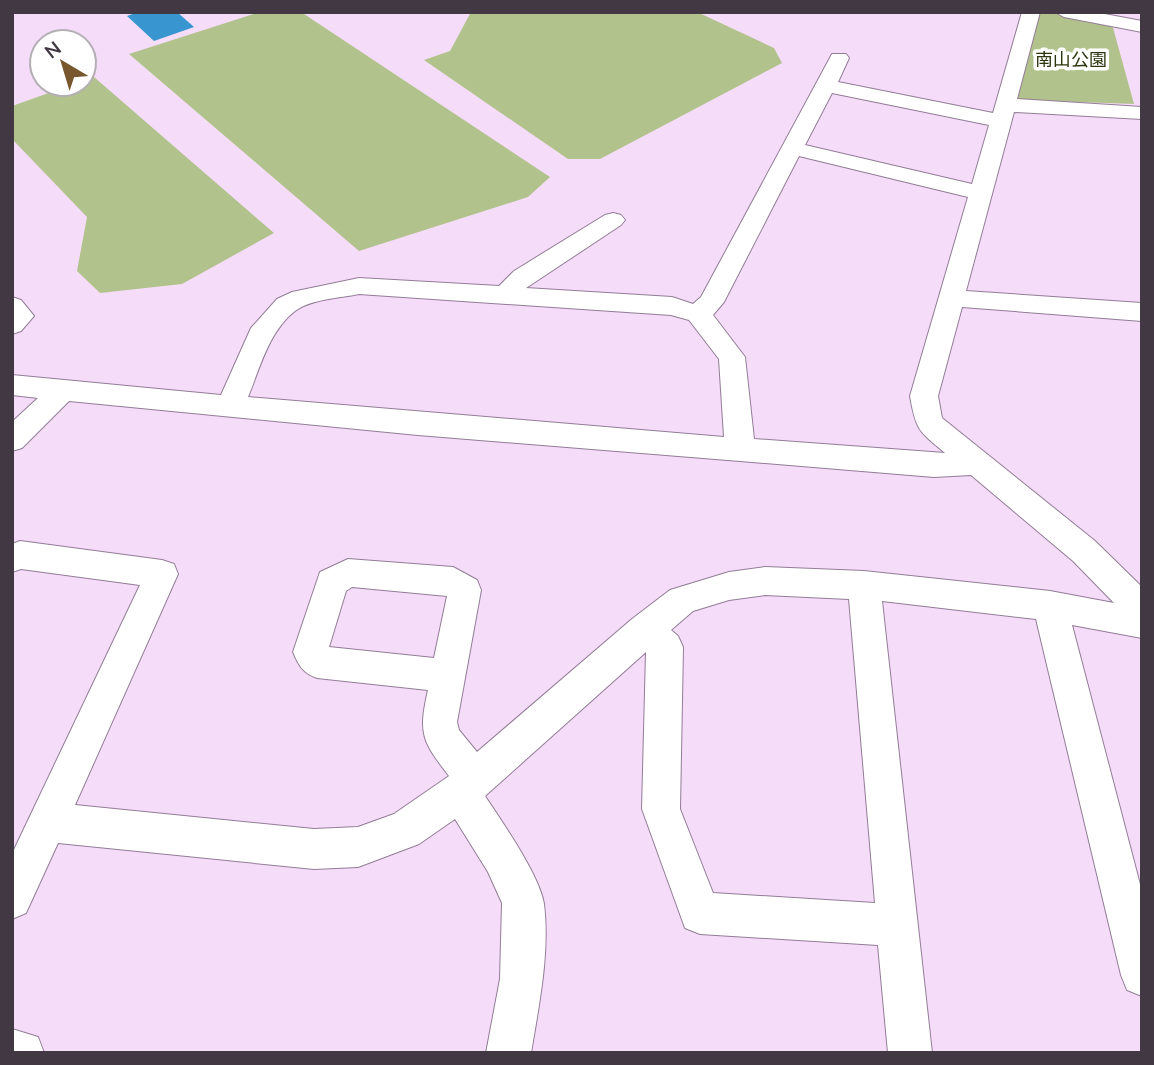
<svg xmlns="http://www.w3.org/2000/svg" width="1154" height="1065" font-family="Mulish,'Noto Sans JP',sans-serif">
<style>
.green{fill:#b2c28c}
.water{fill:#3895d0}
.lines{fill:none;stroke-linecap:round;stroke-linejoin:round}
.street-casing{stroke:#927c96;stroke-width:2}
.street{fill:#fff;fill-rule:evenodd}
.labels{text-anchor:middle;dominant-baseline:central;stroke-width:7;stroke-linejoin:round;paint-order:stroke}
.far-park-label{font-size:18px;fill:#2c360e;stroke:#fff}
</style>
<rect width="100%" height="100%" fill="#f5ddf9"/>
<g class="green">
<polygon points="260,12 301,12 550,177 528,197 359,251 129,54"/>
<polygon points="471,12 697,12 774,48 782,63 600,159 568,159 424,60 450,51"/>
<polygon points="1037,12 1052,12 1112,24 1134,104 1021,100 1016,97"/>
<polygon points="94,77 274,233 182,284 100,293 77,271 87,217 12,139 12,106 74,84 84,84 84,80"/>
</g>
<polygon class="water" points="138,12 177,12 194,27 154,41 127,16"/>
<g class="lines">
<g class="street-casing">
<g id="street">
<path d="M1022,12H1040L1017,99L1142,107V119L1014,112L966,291L1142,303V321L962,307L938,396L942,418L1095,541L1142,587V638L1072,625L1142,892V996L1127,990L1121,975L1036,619L882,601L932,1053H888L878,945L700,934L685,928L642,809L646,652L485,796C501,820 540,876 544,904C550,952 539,1005 531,1053H486L500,979L502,903L488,872L455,819L419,844L358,867L314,869L58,843L26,913L12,919V854L140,585L21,569L12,572V544L20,541L162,560L174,564L178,574L75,805L314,829L358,827L394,814L449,776C422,741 418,734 428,690L317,678C303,673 299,666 293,652L320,572L348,559L453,567L477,580L481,590L457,722L459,730L477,752L632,619L670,590L729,572L765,567L864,571L1050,591L1114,603L1073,561L971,475L934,477L740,461L418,435L69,401L22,448L12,451V422L38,398L12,395V375L221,395L251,328L277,299L292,292L359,278L499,286L514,271L605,215L613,213L621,215L625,220L621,225L526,288L672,297L693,304L701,297L832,54H846L849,58L838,82L993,113ZM832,93L989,125L972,184L805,145ZM799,156L968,197L910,396C916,431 919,431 945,453L754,439L745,357L713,315L724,302ZM359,294L671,315L689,320L719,359L724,437L248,397C260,368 269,331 295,311C311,299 340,298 359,294ZM352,587L447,596L434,658L329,647L346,591ZM765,595L849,599L875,903L713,893L680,809L683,647L678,636L671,630L693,611L729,600Z"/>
<polygon points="1055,12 1094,12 1142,21 1142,32 1064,17"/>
<polygon points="12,297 21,300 34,316 21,331 12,334"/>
<polygon points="12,1029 38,1037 44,1053 12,1053"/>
</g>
</g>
<use href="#street" class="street"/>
</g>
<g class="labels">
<g class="far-park-label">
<text x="1071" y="59">南山公園</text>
</g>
</g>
<rect width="1154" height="1065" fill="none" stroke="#423844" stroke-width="28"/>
<g transform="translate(63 63) rotate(322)"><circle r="33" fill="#ffffff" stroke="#b3afb4" stroke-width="2"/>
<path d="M0-5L12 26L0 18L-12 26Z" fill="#78572e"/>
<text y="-10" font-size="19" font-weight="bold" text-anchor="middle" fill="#423844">N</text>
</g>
</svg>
